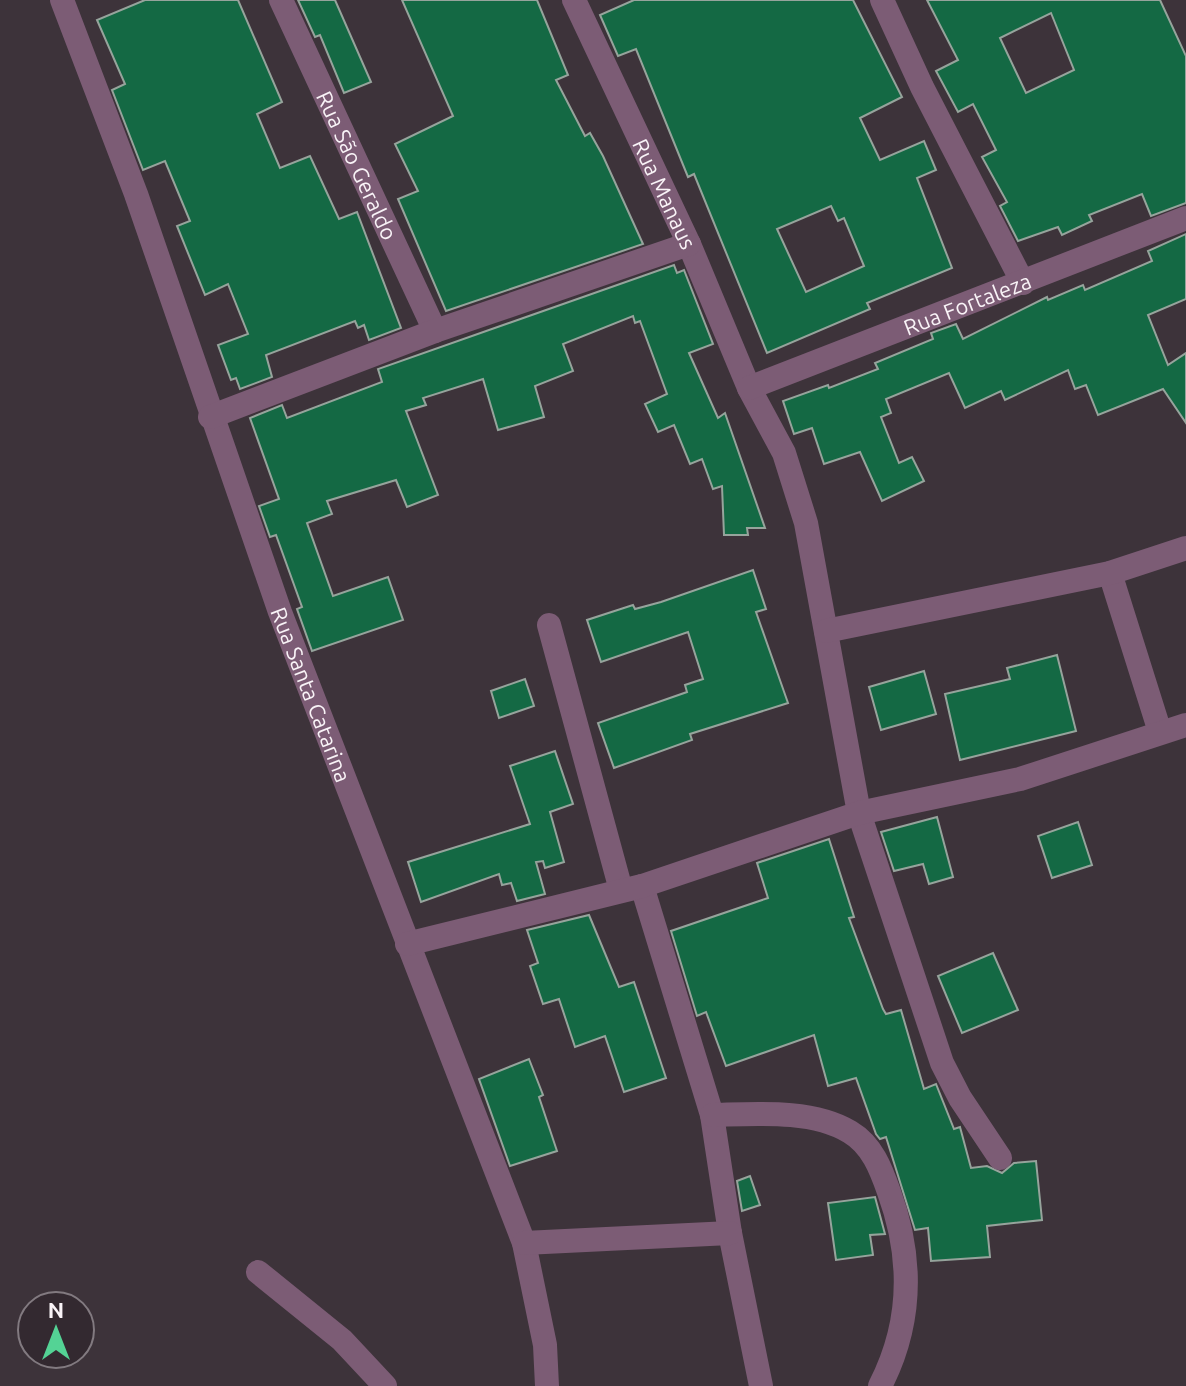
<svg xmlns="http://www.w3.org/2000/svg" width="1186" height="1386" font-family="Ubuntu,sans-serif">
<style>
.building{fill:#146944;stroke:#96a49c;stroke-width:2;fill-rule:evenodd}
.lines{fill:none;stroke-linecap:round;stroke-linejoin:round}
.street{stroke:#7c5c75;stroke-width:24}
.labels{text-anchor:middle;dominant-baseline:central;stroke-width:6;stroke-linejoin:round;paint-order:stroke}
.street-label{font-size:22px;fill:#f9f3f7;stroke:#332930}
</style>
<rect width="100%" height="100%" fill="#3d333a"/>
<g class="building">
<polygon points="145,0 238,0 282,102 257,114 280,168 310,156 339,219 357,212 401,328 369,340 364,325 358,328 355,321 266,355 272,377 240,389 236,378 231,380 218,345 248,334 228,284 205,295 177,226 190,221 165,161 143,170 112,90 125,84 97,20"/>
<polygon points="298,0 335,0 371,82 344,93 320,35 315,37"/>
<polygon points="402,0 537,0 568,75 556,80 585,136 590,133 603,156 643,244 446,311 398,199 418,191 395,144 453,116"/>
<path d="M634,0H853L902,97L860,118L880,160L924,141L936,170L917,178L952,268L867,303L870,309L767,353L694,174L688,177L636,49L618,56L600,15ZM831,206L838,221L844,218L864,266L806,292L777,229Z"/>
<path d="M927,0H1160L1186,56V203L1151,216L1142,194L1089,215L1092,221L1062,235L1058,227L1018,241L1000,206L1007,202L982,157L996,150L973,104L958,112L936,71L958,60ZM1051,13L1074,70L1026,93L1000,38Z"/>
<polygon points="1186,234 1186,299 1148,315 1168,365 1186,353 1186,423 1163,389 1098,415 1086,385 1075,389 1068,370 1005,400 1001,391 965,408 949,373 886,399 891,413 881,417 899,463 912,457 924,481 882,501 860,452 824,464 812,428 794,434 783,401 828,385 829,388 878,369 875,363 933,339 931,333 956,324 963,339 1047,297 1048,300 1083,285 1085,290 1152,261 1148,251"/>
<polygon points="674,265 677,273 684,270 713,344 689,353 718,418 725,413 765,528 747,528 748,535 724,535 722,486 713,489 702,459 690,464 674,425 658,432 645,404 667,394 640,321 635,323 633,316 563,344 573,371 535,386 544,417 498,430 483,379 423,398 426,405 406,411 438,495 407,507 396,480 327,501 332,514 307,523 333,596 388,577 403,620 312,651 297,609 302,607 276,535 270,537 259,506 279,499 250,418 282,405 287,418 382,382 378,369"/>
<polygon points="753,570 766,609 756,612 788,703 690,734 692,740 614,768 598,723 687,692 685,685 703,679 688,632 601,662 587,620 633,605 635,609 661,602"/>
<polygon points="1057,655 1076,731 960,760 945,694 1010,679 1007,668"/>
<polygon points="924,671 936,714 881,730 869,687"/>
<polygon points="525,679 534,706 499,718 491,691"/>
<polygon points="555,751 573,804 550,812 564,862 545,868 543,861 536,862 545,894 517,901 511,883 502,885 499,874 421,902 408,862 530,824 510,766"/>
<polygon points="937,817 953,877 929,884 923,864 894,871 881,832"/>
<polygon points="1078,822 1092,865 1052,878 1038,836"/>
<polygon points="829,839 854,917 849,918 883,1009 886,1014 901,1010 924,1089 936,1084 954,1129 960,1127 971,1168 987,1166 1002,1173 1014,1163 1036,1161 1042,1220 987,1226 990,1257 931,1261 928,1228 915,1230 886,1137 880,1139 876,1134 856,1078 828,1086 814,1035 726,1066 706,1012 697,1016 671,931 768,898 757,863"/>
<polygon points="589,915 619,987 634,982 666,1078 624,1092 605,1036 575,1047 559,999 543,1004 530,966 538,963 527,930"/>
<polygon points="993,953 1018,1010 962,1033 938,976"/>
<polygon points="529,1059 543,1095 539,1097 557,1151 510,1166 479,1079"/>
<polygon points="750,1176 760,1205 742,1211 737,1181"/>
<polygon points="875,1197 885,1234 870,1235 873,1255 836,1260 828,1203"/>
</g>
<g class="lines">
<g class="street">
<path id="s1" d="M62,0L136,194L280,612L524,1243L545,1345L547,1386"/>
<path id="s2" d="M281,0L435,331"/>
<path id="s3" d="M574,0L689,244L749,388L784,453L806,523L859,813L942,1063L960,1098L1000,1158"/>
<polyline points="882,0 922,87 1023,283"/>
<path id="s4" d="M749,388L1186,218"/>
<polyline points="210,417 435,331 689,244"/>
<polyline points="1110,573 1160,732"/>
<polyline points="549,625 621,890"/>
<polyline points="826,631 1110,573 1186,548"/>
<polyline points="642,886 712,1115 730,1233 761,1386"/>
<polyline points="407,944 642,886 859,813 1020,779 1186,725"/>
<path d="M712,1115C755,1114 812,1109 850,1132C872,1145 881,1169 889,1192C913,1258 913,1322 880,1386"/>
<polyline points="524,1243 730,1233"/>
<polyline points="258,1272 342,1340 385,1386"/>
</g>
</g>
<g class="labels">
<g class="street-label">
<text stroke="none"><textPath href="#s2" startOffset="182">Rua São Geraldo</textPath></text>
<text stroke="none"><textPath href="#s3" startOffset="214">Rua Manaus</textPath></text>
<text stroke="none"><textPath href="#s4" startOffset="234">Rua Fortaleza</textPath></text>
<text stroke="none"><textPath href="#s1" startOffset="738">Rua Santa Catarina</textPath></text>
</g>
</g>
<g transform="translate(56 1330)"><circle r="38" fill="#332930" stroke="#827a80" stroke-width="2"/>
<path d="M0-6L14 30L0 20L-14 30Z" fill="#54d395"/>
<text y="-12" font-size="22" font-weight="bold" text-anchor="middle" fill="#f9f3f7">N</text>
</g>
</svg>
